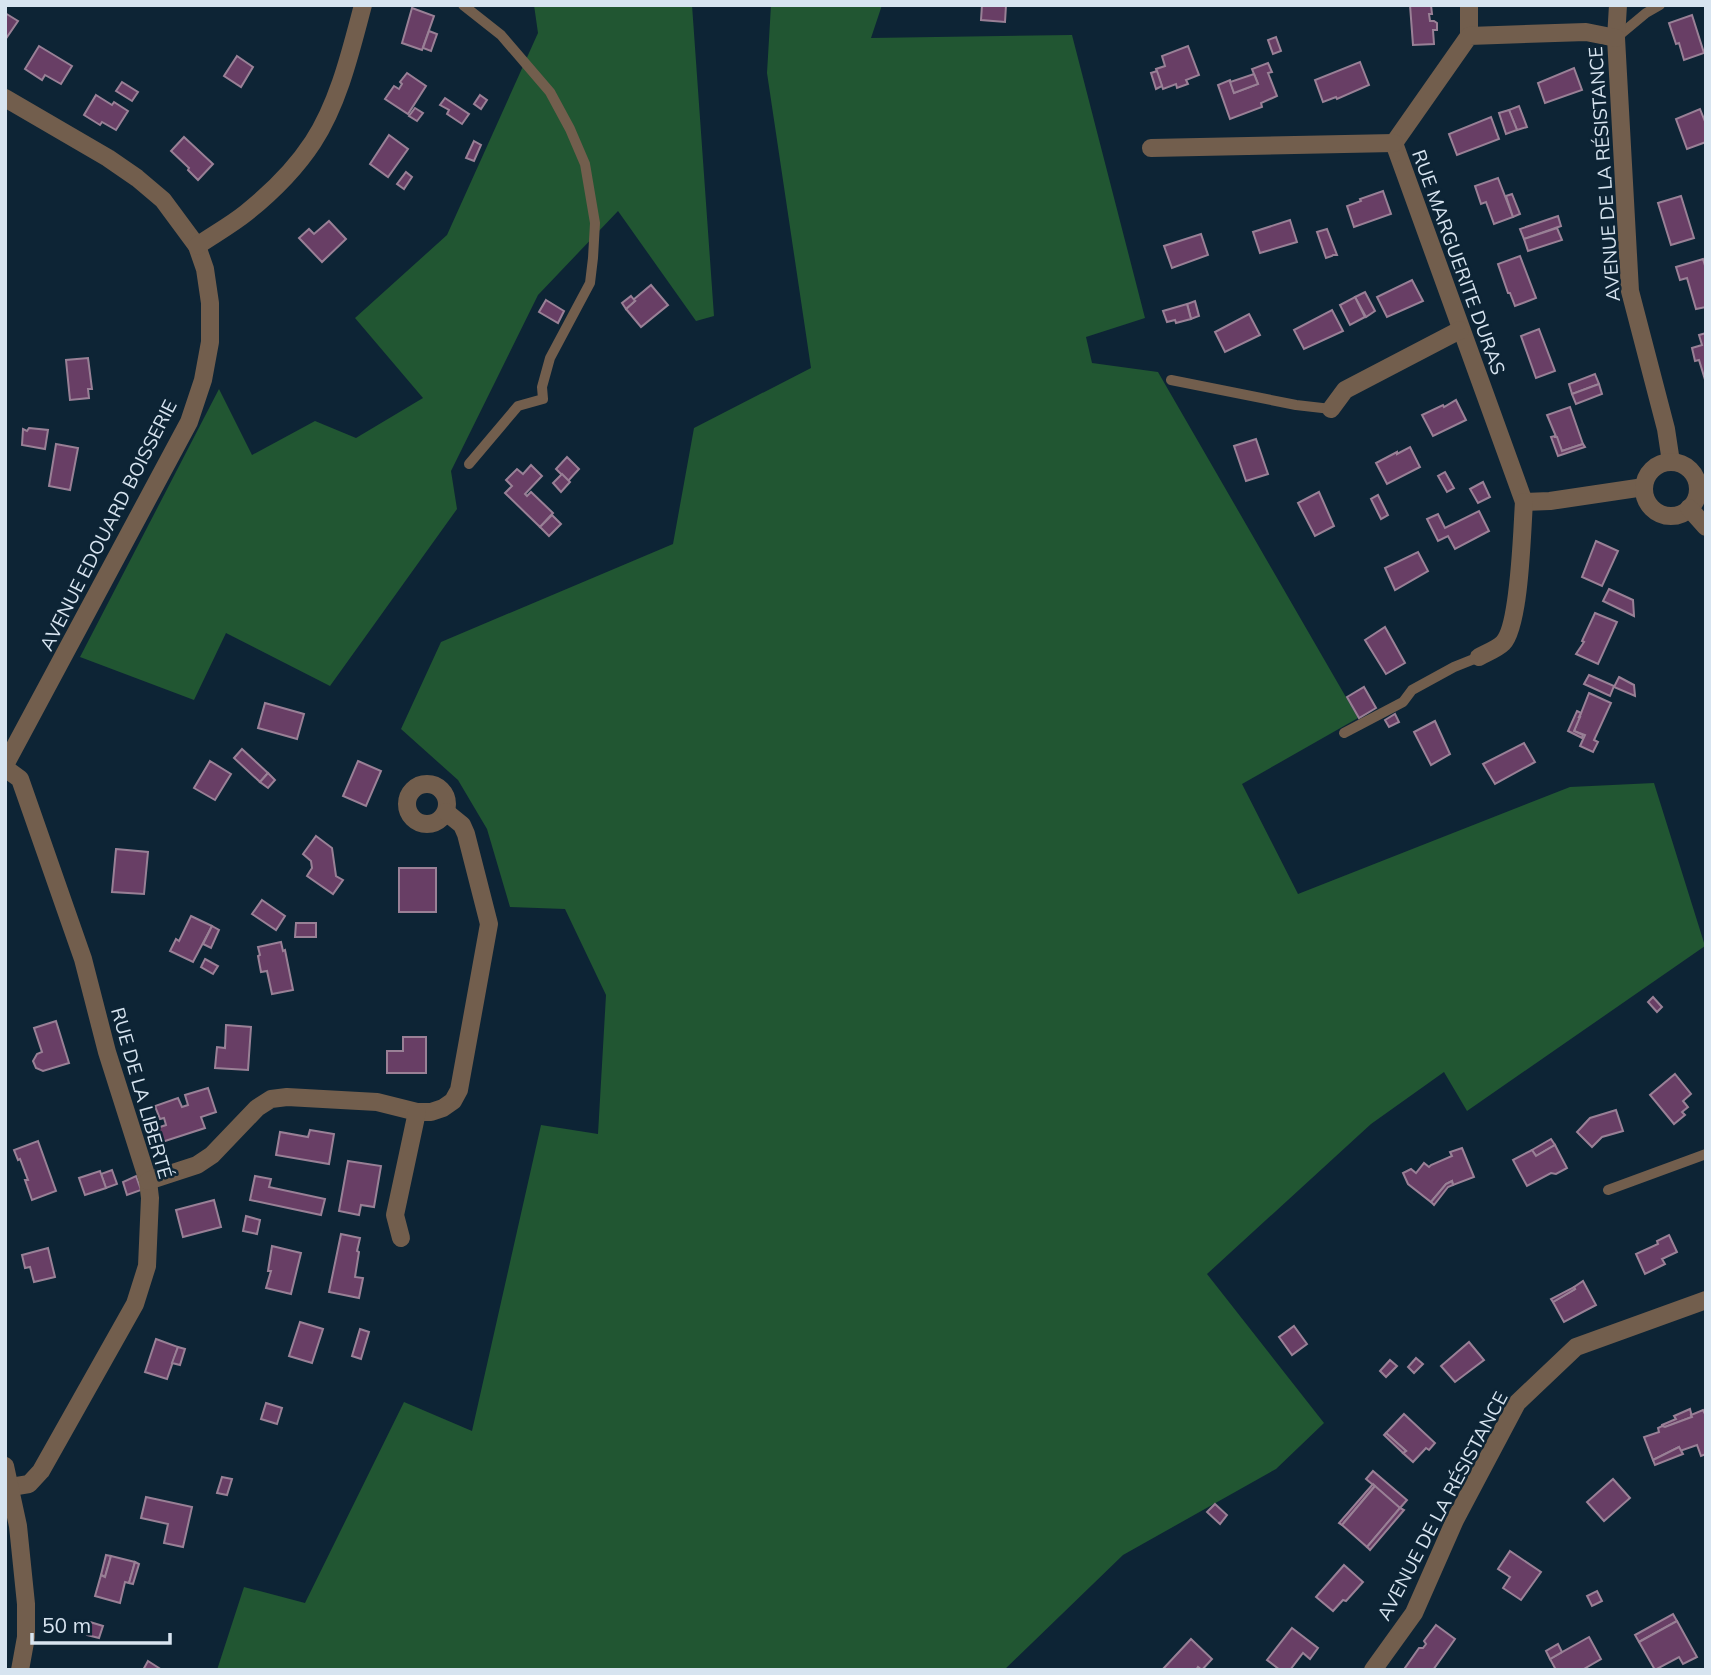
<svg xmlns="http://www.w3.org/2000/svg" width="1711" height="1675" font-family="Mulish,sans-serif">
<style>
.forest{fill:#215632}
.building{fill:#683e65;stroke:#998096;stroke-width:2}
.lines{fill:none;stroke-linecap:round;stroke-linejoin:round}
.lane{stroke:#725e4d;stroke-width:10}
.street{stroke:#725e4d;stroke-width:18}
.labels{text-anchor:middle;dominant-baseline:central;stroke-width:5;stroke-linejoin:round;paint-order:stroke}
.street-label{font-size:19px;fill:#d7e4f0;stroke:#0d2435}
</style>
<rect width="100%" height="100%" fill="#0d2435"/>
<g class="forest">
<polygon points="534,5 692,5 714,316 696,321 618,211 538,295 451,471 457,509 330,686 226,633 194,700 80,657 219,389 252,455 315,421 356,438 423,398 355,318 447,235 538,33"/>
<polygon points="771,5 882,5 871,38 1072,35 1145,318 1086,337 1092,363 1158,372 1358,718 1242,784 1298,894 1570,787 1654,783 1705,946 1467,1111 1444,1072 1371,1124 1207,1274 1324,1423 1276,1469 1123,1555 1004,1670 217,1670 244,1587 305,1603 404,1402 472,1431 541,1125 598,1134 606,995 565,909 510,907 487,829 458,780 401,729 441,642 673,544 694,428 811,368 767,73"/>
</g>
<g class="building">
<polygon points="982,5 1006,5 1005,22 981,20"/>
<polygon points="1410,5 1431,5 1432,14 1429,14 1430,21 1434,21 1437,23 1437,30 1433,30 1434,44 1413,45"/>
<polygon points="412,8 434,16 422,50 402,43"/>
<polygon points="5,13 18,21 5,40"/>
<polygon points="1692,15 1704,53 1684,60 1679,43 1676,44 1669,23"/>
<polygon points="429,31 437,34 431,51 423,48"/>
<polygon points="1276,37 1281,51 1273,54 1268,40"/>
<polygon points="39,46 72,66 61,84 45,75 42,80 25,69"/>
<polygon points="1188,46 1199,75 1186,80 1188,84 1177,88 1176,84 1163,89 1156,69 1165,66 1162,56"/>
<polygon points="237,56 253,67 241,87 224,76"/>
<polygon points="1360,62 1369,85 1337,99 1336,97 1323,102 1315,80"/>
<polygon points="1268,63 1272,72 1268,73 1277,96 1261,103 1262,107 1230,119 1218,85 1230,80 1234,93 1258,84 1252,69"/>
<polygon points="1574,68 1582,90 1545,103 1538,83"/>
<polygon points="1157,71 1162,86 1156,89 1151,73"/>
<polygon points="407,73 426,86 408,114 385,99 394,86 399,89 402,84 400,82"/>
<polygon points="1254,74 1258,84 1234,93 1230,82"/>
<polygon points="122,82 138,92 132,101 116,91"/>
<polygon points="96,95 112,105 114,102 128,111 116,130 102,122 100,125 84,115"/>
<polygon points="480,95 487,100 481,109 474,104"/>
<polygon points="445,98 469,114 462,124 447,114 449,110 440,105"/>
<polygon points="1519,106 1527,127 1517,130 1509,110"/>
<polygon points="415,108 423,113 417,121 409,116"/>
<polygon points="1700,109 1706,124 1706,142 1687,149 1676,119"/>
<polygon points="1509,110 1517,130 1506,134 1499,113"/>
<polygon points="1491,117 1499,139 1457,155 1449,134"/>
<polygon points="389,135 408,149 388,177 370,164"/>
<polygon points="184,137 213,164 198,180 188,170 189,168 171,151"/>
<polygon points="474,141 481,145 474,161 466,158"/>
<polygon points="406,172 412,177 404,189 397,184"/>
<polygon points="1498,178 1513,217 1494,224 1486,202 1481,204 1475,186"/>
<polygon points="1383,191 1391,214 1354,227 1347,206 1361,201 1360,199"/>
<polygon points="1512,194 1520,214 1513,217 1506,196"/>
<polygon points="1681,196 1694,238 1671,245 1658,203"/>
<polygon points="1558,216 1561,226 1524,239 1520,229"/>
<polygon points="1290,220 1297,242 1260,253 1253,232"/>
<polygon points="329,221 346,239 322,262 299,238 309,229 314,234"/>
<polygon points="1557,228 1562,240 1528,251 1524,239"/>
<polygon points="1327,229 1337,255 1333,255 1332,256 1326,258 1317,232"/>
<polygon points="1201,234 1208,255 1172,268 1164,246"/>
<polygon points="1520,256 1536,298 1515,306 1510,293 1508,293 1498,264"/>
<polygon points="1703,259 1706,269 1706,307 1696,309 1687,278 1680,280 1676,267"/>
<polygon points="1412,280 1423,301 1387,317 1377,297"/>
<polygon points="651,285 668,305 641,327 626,309 635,301 633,300"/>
<polygon points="1365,292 1375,311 1366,317 1355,297"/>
<polygon points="631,296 635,301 626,309 622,303"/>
<polygon points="1355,297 1365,317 1350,325 1340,305"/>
<polygon points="546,300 564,311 558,323 539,312"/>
<polygon points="1195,301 1199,316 1191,319 1187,304"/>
<polygon points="1187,304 1191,319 1176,323 1175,320 1167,322 1163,311"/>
<polygon points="1332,310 1343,331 1304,349 1294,330"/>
<polygon points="1249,314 1260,335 1225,352 1215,332"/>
<polygon points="1539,329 1555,371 1536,378 1521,336"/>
<polygon points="1706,333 1706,383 1699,360 1695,361 1692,348 1702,345 1699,335"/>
<polygon points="88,358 92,389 88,389 89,398 70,400 66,360"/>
<polygon points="1595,374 1599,384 1572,394 1569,384"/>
<polygon points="1599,384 1602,394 1576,404 1572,394"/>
<polygon points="1456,400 1466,420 1433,436 1422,415 1443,405 1444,407"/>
<polygon points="1570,407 1583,444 1562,451 1547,415"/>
<polygon points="29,428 48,430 45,449 22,445 23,429 27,431"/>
<polygon points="1555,436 1555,437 1557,437 1562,451 1583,444 1585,447 1558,456 1551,437"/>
<polygon points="1256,439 1268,474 1246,481 1234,446"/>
<polygon points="56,444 78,448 70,490 49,486"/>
<polygon points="1410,447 1420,467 1387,484 1376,463 1397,452 1397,454"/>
<polygon points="567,457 579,469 568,481 556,469"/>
<polygon points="531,465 542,476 525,494 527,496 531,492 553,513 540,527 505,493 512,486 506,480 517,469 523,474"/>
<polygon points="1445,472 1454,488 1447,492 1438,476"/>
<polygon points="562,474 570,482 561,492 553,483"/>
<polygon points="1483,482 1490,497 1478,503 1470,489"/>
<polygon points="1319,492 1334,526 1315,536 1298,503"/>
<polygon points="1378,495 1388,515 1381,519 1371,499"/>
<polygon points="1479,511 1489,531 1455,549 1448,536 1438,541 1427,519 1438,514 1445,528"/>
<polygon points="552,515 561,524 549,536 540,527"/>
<polygon points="1596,541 1618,551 1602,586 1582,577"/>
<polygon points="1418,552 1428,571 1395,590 1385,568"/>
<polygon points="1609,589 1633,600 1634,616 1603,601"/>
<polygon points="1595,613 1617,622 1598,664 1576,654 1584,642 1582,641"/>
<polygon points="1385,627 1405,663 1386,674 1365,640"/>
<polygon points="1589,675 1614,686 1610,696 1584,684"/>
<polygon points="1619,677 1634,685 1635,696 1614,687"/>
<polygon points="1364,687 1376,708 1359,718 1347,697"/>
<polygon points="1589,693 1611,703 1594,740 1598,742 1593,752 1580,746 1585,735 1574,731"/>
<polygon points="265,703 304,714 297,739 258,728"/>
<polygon points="1577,711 1581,713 1579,717 1580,717 1574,731 1583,735 1582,738 1568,731"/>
<polygon points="1395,714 1399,722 1389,727 1385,720"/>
<polygon points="1435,721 1450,754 1431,765 1414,732"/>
<polygon points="1524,743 1535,762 1495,784 1483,764"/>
<polygon points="242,749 268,773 260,782 234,758"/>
<polygon points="210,761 231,774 215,800 194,788"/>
<polygon points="358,761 381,771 366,806 343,796"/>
<polygon points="268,773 275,780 268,788 260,782"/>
<polygon points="316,836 332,848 336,876 343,880 333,894 307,876 312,868 311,861 303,854"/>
<polygon points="116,849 148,852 144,894 112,892"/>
<rect x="399" y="868" width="37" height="44"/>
<polygon points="262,900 285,916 276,930 252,914"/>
<polygon points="191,916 212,926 193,962 170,951 176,939 179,941"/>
<polygon points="296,923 316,923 316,937 295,937"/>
<polygon points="212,926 219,930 211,948 203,944"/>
<polygon points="281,942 283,951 285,950 293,990 272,994 267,971 261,972 258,956 260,955 258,947"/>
<polygon points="205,959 218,966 213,974 201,967"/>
<polygon points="1653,997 1662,1007 1657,1012 1648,1002"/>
<polygon points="56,1021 69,1063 43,1071 36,1068 33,1061 37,1054 42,1052 34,1028"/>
<polygon points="226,1025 251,1027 248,1070 215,1068 217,1047 225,1048"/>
<polygon points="403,1037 426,1037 426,1073 387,1073 387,1051 403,1051"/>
<polygon points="1675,1074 1691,1094 1683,1101 1688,1107 1682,1112 1685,1115 1674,1124 1650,1095"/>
<polygon points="208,1088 216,1112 201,1117 205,1128 162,1142 157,1128 166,1125 164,1118 160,1119 155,1106 178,1098 182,1107 188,1105 185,1095"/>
<polygon points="1616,1110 1623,1131 1602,1137 1592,1147 1577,1132 1590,1118"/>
<polygon points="310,1130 334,1134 329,1164 276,1155 280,1132 308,1137"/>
<polygon points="1551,1139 1555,1145 1536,1156 1532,1150"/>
<polygon points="38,1141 56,1191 32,1200 25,1180 28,1180 20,1159 18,1160 14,1150"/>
<polygon points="1555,1145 1567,1168 1556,1174 1551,1173 1527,1186 1513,1160 1532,1150 1536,1156"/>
<polygon points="1462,1148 1474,1177 1453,1185 1452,1181 1446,1184 1431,1202 1408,1184 1403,1173 1411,1169 1416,1173 1424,1163 1429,1167 1431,1165 1452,1156 1450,1152"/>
<polygon points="348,1161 381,1166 374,1207 361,1205 359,1215 339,1211"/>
<polygon points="112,1170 117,1184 106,1188 101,1174"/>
<polygon points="100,1171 106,1188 85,1195 79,1178"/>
<polygon points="136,1176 141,1190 127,1195 123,1182"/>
<polygon points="255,1176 271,1179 269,1187 325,1199 321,1215 250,1200"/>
<polygon points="1452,1181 1453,1185 1448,1187 1434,1205 1431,1202 1446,1184"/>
<polygon points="214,1200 221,1227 183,1237 176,1210"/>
<polygon points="246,1216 260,1220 257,1234 243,1231"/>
<polygon points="341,1234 360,1238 357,1251 359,1252 355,1277 363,1278 359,1298 329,1292"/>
<polygon points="1669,1235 1677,1252 1662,1259 1665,1264 1645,1274 1636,1254 1658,1244 1657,1241"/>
<polygon points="272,1246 301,1253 291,1294 266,1288 271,1271 268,1271"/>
<polygon points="48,1248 55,1277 34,1282 30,1267 25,1268 22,1255"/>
<polygon points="1583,1281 1596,1305 1564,1322 1553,1302 1575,1289 1574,1287"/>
<polygon points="1574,1287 1575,1289 1553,1302 1551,1299"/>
<polygon points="300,1322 323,1329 312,1363 289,1356"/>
<polygon points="1294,1326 1307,1344 1292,1355 1279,1337"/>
<polygon points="360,1329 369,1332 361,1359 352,1356"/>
<polygon points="156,1339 178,1347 167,1379 145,1372"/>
<polygon points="1469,1342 1484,1360 1455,1382 1441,1366"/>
<polygon points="178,1347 185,1349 180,1365 172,1363"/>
<polygon points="1416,1358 1423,1364 1414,1373 1408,1367"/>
<polygon points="1390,1360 1397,1366 1386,1377 1380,1371"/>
<polygon points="266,1403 282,1408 277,1424 261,1419"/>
<polygon points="1690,1409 1692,1417 1665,1427 1662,1426 1662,1425 1676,1419 1674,1416"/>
<polygon points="1703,1410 1706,1416 1706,1454 1701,1456 1697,1445 1680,1451 1679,1447 1653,1460 1644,1437 1659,1432 1658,1428 1662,1426 1665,1427 1692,1417 1691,1415"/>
<polygon points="1404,1414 1435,1443 1429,1450 1426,1448 1413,1462 1403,1453 1406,1451 1386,1433"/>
<polygon points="1386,1433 1406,1451 1403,1453 1384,1435"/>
<polygon points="1679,1447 1683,1454 1655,1465 1653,1460"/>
<polygon points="1373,1471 1407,1500 1400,1508 1366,1479"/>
<polygon points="222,1477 232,1479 227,1495 217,1493"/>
<polygon points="1613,1479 1630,1498 1604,1521 1587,1502"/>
<polygon points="1373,1484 1375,1486 1342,1525 1339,1523"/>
<polygon points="1375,1486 1400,1508 1367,1547 1342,1525"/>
<polygon points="146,1497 192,1507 183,1547 164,1543 168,1524 141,1518"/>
<polygon points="1215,1504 1227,1515 1220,1524 1207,1512"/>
<polygon points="1400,1508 1404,1510 1370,1550 1367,1547"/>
<polygon points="1510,1551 1541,1572 1521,1600 1503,1588 1510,1577 1498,1569"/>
<polygon points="106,1555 111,1556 105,1577 101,1575"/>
<polygon points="111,1556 135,1562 129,1583 125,1582 120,1603 95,1596 101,1575 105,1577"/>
<polygon points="135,1562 139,1564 133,1584 129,1583"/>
<polygon points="1344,1565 1363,1582 1346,1601 1343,1600 1333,1611 1316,1597"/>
<polygon points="1597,1591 1602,1601 1592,1606 1587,1596"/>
<polygon points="1673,1614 1677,1621 1639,1642 1635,1635"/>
<polygon points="1677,1621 1697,1657 1683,1664 1679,1657 1655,1670 1639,1642"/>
<polygon points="90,1622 103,1626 99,1638 87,1635"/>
<polygon points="1436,1625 1455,1639 1433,1670 1407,1670 1405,1668 1419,1648 1423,1648 1426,1644 1424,1641"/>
<polygon points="1292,1628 1318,1648 1310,1659 1303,1653 1290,1670 1280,1670 1267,1660"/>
<polygon points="1589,1637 1601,1659 1582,1670 1556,1670 1550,1659"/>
<polygon points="1191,1639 1212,1659 1202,1670 1198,1667 1196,1670 1162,1670"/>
<polygon points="1558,1644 1562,1652 1550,1659 1546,1651"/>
<polygon points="148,1661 162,1670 143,1670"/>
</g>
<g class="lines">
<g class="lane">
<polyline points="463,5 501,35 550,92 570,129 585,164 595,223 593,258 590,283 550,358 542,387 543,399 518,406 469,464"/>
<polyline points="1616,38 1646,13 1660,5"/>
<polyline points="1171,380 1296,405 1331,409"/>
<polyline points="1344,733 1403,702 1412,690 1454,667 1479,657"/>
<polyline points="1608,1190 1706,1154"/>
</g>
<g class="street">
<polyline points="1469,5 1469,36"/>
<polyline points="1618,5 1616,38 1630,291 1666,429 1671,462"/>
<polyline points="1616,38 1586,32 1469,36 1394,143 1524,502 1550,501 1644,487"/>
<polyline points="5,98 108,158 137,178 163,200 197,246 205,269 210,303 210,342 203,380 189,422 5,765"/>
<polyline points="1151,148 1394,143"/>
<path d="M197,246C213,235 231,225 246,213C271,193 296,168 313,142C339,102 351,50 363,5"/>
<polyline points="1331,409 1345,390 1460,330"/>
<circle cx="1671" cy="489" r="27"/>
<polyline points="1689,508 1706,527"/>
<path d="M1479,657C1486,653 1497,649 1503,643C1520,626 1522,529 1524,502"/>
<polyline points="5,768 20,779 83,959 107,1052 148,1181 150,1198 147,1266 135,1304 41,1471 29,1484 11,1487"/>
<circle cx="427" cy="804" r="20"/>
<polyline points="148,1181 197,1165 212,1155 257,1108 271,1099 287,1097 377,1102 417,1112 431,1112 443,1108 453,1101 459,1090 489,924 466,834 462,825 446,812"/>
<polyline points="401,1238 395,1215 417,1112"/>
<polyline points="5,1466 18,1526 26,1604 26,1637 20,1670"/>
<polyline points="1373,1670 1414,1613 1455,1520 1517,1403 1576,1347 1706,1300"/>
</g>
</g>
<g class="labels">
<g class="street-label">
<text transform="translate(1604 174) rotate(-94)">AVENUE DE LA RÉSISTANCE</text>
<text transform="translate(1459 262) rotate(70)">RUE MARGUERITE DURAS</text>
<text transform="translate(108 525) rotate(-63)">AVENUE EDOUARD BOISSERIE</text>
<text transform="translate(142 1093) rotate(74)">RUE DE LA LIBERTÉ</text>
<text transform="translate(1442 1506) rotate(-62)">AVENUE DE LA RÉSISTANCE</text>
</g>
</g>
<rect width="1711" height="1675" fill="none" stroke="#d7e4f0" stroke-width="14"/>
<path d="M32 1633v10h138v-10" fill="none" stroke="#d7e4f0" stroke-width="3.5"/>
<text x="42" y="1633" font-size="21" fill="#d7e4f0" stroke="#0d2435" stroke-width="5" paint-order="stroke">50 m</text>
</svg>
